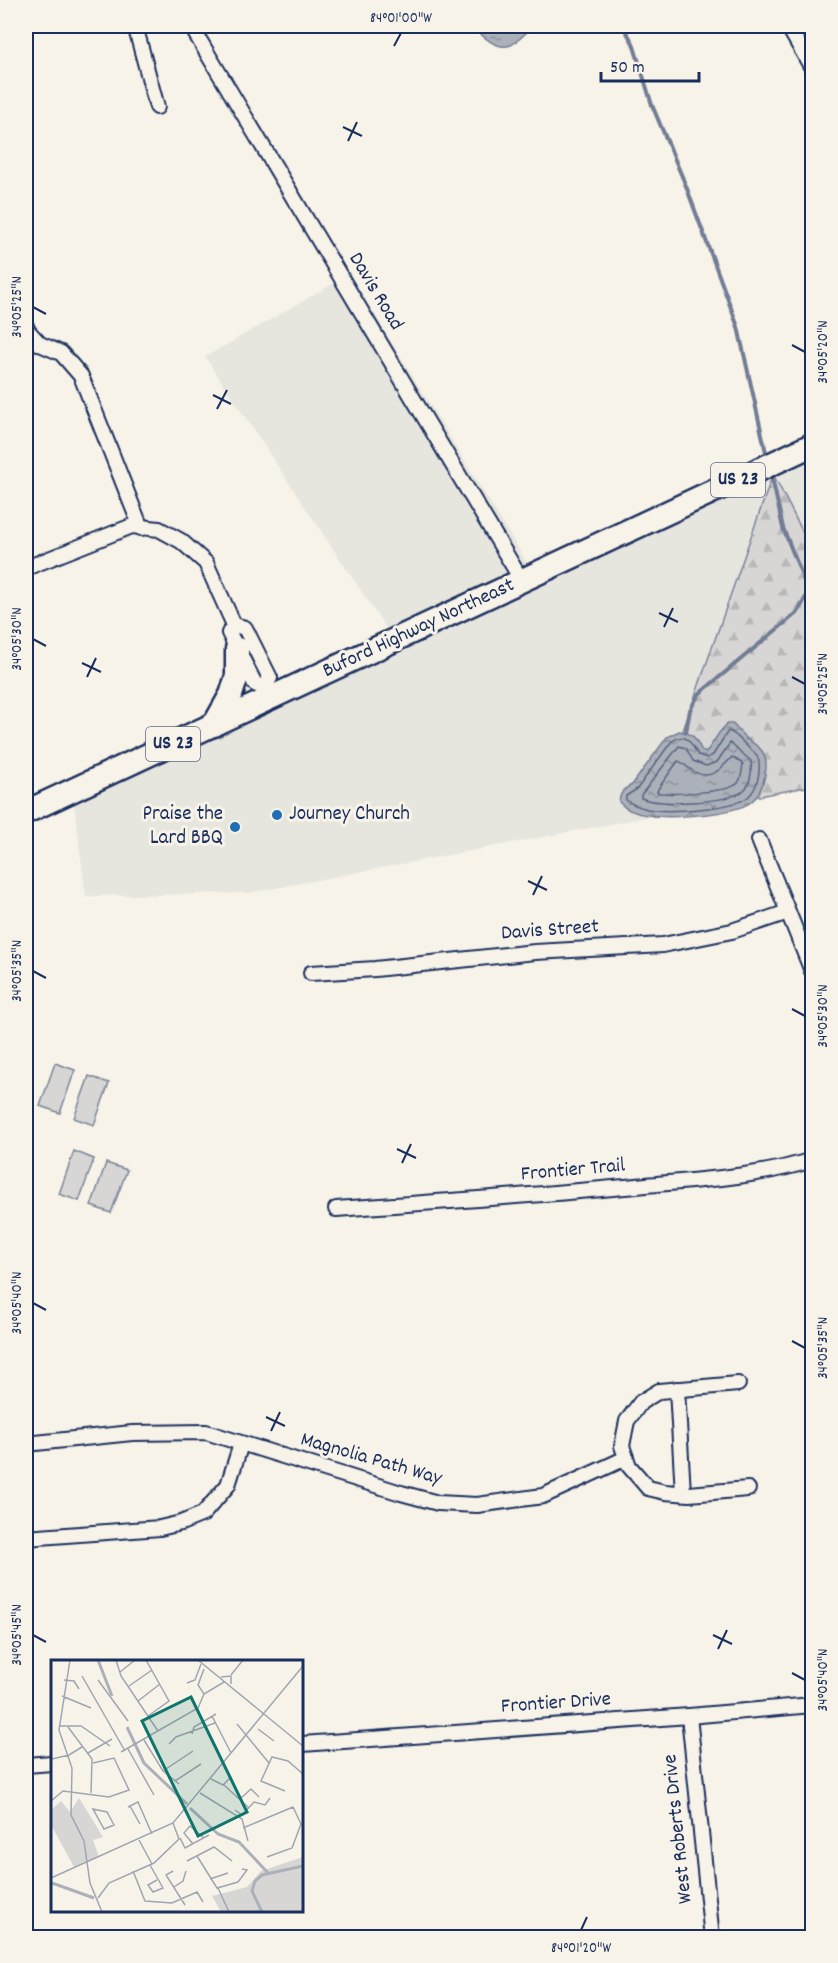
<svg xmlns="http://www.w3.org/2000/svg" width="838" height="1963" font-family="Dekko,sans-serif">
<style>
.built{fill:#e6e5de}
.forest{fill:url(#forest-firs);stroke:#798299;stroke-width:1.5}
.green{fill:#d7d6d4;stroke:#798299;stroke-width:1.5}
.water{fill:url(#water-ripples);stroke:#727c95;stroke-width:1.5}
.lines{fill:none;stroke-linecap:round;stroke-linejoin:round}
.shore{stroke:#556382;stroke-width:1.5}
.stream{stroke:#727c95;stroke-width:4}
.minor-casing{stroke:#1b2f5e;stroke-width:18}
.primary-casing{stroke:#1b2f5e;stroke-width:27}
.minor{stroke:#f7f3e8;stroke-width:14}
.primary{stroke:#f7f3e8;stroke-width:22}
.ticks{fill:none;stroke:#1b2f5e;stroke-width:2}
.poi-dot{fill:#1f6fb2;stroke:#f7f3e8;stroke-width:2}
.labels{text-anchor:middle;dominant-baseline:central;stroke-width:6;stroke-linejoin:round;paint-order:stroke}
.shield{fill:#f7f3e8;stroke:#5d6a87;stroke-width:1.5}
.shield-label{font-size:20px;font-weight:bold;fill:#1b2f5e}
.street-label{font-size:21px;fill:#1b2f5e;stroke:#f7f3e8}
.poi-label{font-size:21px;fill:#1b2f5e;stroke:#f7f3e8;text-anchor:end}
.inset-river{fill:none;stroke:#acb0b9;stroke-width:3}
.inset-road{fill:none;stroke:#9fa5b1;stroke-width:1.5}
.view{fill:#0f766e;fill-opacity:0.15;stroke:#0f766e;stroke-width:3}
.inset-edge{fill:none;stroke:#1b2f5e;stroke-width:3}
.neatline{fill:none;stroke:#1b2f5e;stroke-width:2}
.ticks-label{font-size:15px;text-anchor:middle;fill:#1b2f5e}
</style>
<defs>
<pattern id="forest-firs" width="22" height="20" patternUnits="userSpaceOnUse" patternTransform="scale(1.5)"><rect width="22" height="20" fill="#d7d6d4"/><path d="M5 1l3.5 6h-7zM16 11l3.5 6h-7z" fill="#b8b8b8"/></pattern>
<pattern id="water-ripples" width="26" height="14" patternUnits="userSpaceOnUse" patternTransform="scale(1.5)"><rect width="26" height="14" fill="#acb0b9"/><path d="M2 4q2-2 4 0t4 0M15 11q2-2 4 0t4 0" fill="none" stroke="#8b909a"/></pattern>
</defs>
<rect width="100%" height="100%" fill="#f7f3e8"/>
<filter id="ink" filterUnits="userSpaceOnUse"><feTurbulence type="fractalNoise" baseFrequency=".0167" numOctaves="2"/><feDisplacementMap in="SourceGraphic" scale="12" xChannelSelector="R" yChannelSelector="G"/><feConvolveMatrix kernelMatrix="1 2 1 2 8 2 1 2 1" color-interpolation-filters="sRGB"/></filter>
<g filter="url(#ink)">
<polygon class="built" points="350,274 532,571 812,454 812,550 773,475 653,816 249,893 86,896 72,789 392,637 205,357"/>
<polygon class="forest" points="773,474 812,550 812,786 653,816"/>
<g class="green">
<polygon points="55,1063 75,1070 60,1113 40,1106"/>
<polygon points="89,1076 109,1083 94,1125 74,1118"/>
<polygon points="74,1151 94,1159 79,1201 59,1194"/>
<polygon points="106,1163 127,1170 111,1213 91,1206"/>
</g>
<g class="water">
<path d="M473,26H534C527,31 519,41 511,45C497,51 481,35 473,26Z"/>
<path d="M727,724H732C737,728 740,733 745,737C750,742 758,745 762,751C771,764 763,793 751,802C734,815 669,819 648,815C638,814 626,810 619,802C620,793 623,789 632,785L667,737L679,731C695,734 695,738 702,751L706,753L719,733Z"/>
</g>
<g class="lines">
<g class="shore">
<path d="M728,731C735,732 743,743 749,748C759,755 760,761 759,772C758,781 755,791 748,797C733,809 667,813 647,809C640,807 632,805 626,800V796L637,789L671,742C687,730 691,744 698,755L707,758L713,755Z"/>
<path d="M730,743L751,761C752,770 751,785 743,791C728,803 658,806 641,798V795L679,746L686,748L693,761L706,766L717,762Z"/>
<path d="M732,757L743,764C742,770 742,778 738,783C729,793 674,794 660,793L657,792L658,789L678,761C683,762 685,766 690,769C709,783 720,770 732,757Z"/>
</g>
<g class="stream">
<polyline points="623,26 633,43 652,105 686,186 738,327 767,457"/>
<polyline points="771,473 783,528 812,600"/>
<polyline points="686,732 690,710 699,694 798,612 808,593"/>
</g>
<g class="minor-casing">
<g id="minor">
<polyline points="133,26 137,33 157,107"/>
<polyline points="191,26 522,581"/>
<polyline points="788,26 812,68"/>
<polyline points="26,326 28,331 40,344 61,353 81,376 141,528"/>
<polyline points="26,568 132,526 159,529 181,541 206,563 234,625"/>
<polyline points="234,625 229,633 255,684 264,688 269,699"/>
<polyline points="234,625 245,628 270,678 264,688"/>
<polyline points="759,840 812,971"/>
<polyline points="311,973 375,969 535,952 663,945 732,931 788,912"/>
<path d="M336,1209C439,1202 543,1195 646,1185C701,1180 759,1177 812,1160"/>
<polyline points="738,1384 659,1391 641,1402 627,1421 622,1446 629,1466 648,1488 665,1492 689,1494 748,1489"/>
<polyline points="677,1389 683,1493"/>
<polyline points="26,1444 132,1433 206,1432 401,1493 438,1503 477,1505 543,1496 626,1458"/>
<polyline points="26,1538 160,1528 181,1523 203,1514 228,1485 241,1444"/>
<polyline points="689,1716 712,1938"/>
<polyline points="302,1744 689,1716 812,1705"/>
<polyline points="26,1765 52,1763"/>
</g>
</g>
<g class="primary-casing">
<g id="primary">
<polyline points="214,725 231,695 237,676 237,649"/>
<polyline points="26,812 812,445"/>
</g>
</g>
<use href="#minor" class="minor"/>
<use href="#primary" class="primary"/>
</g>
</g>
<path class="ticks" d="M394,46L401,33M343,127L362,136M348,141L357,122M33,307L46,314M792,345L805,352M213,395L231,404M217,409L227,390M659,613L678,622M664,627L673,608M33,639L46,646M82,663L101,672M87,677L96,658M792,677L805,684M528,881L547,890M533,895L542,876M33,971L46,978M792,1009L805,1016M397,1149L416,1158M402,1163L411,1144M33,1303L46,1310M792,1341L805,1348M266,1417L285,1426M271,1431L280,1412M33,1635L46,1642M713,1635L732,1644M718,1649L727,1630M792,1673L805,1680M581,1930L587,1917"/>
<g class="poi-dot">
<circle cx="277" cy="815" r="6"/>
<circle cx="235" cy="827" r="6"/>
</g>
<g class="labels">
<g class="shield">
<rect x="711" y="463" width="54" height="34" rx="4.5"/>
<rect x="146" y="727" width="54" height="34" rx="4.5"/>
</g>
<g class="shield-label">
<text x="738" y="480">US 23</text>
<text x="173" y="744">US 23</text>
</g>
<g class="street-label">
<text transform="translate(375 292) rotate(59)">Davis Road</text>
<text transform="translate(419 629) rotate(-25)">Buford Highway Northeast</text>
<text transform="translate(550 931) rotate(-4)">Davis Street</text>
<text transform="translate(573 1171) rotate(-5)">Frontier Trail</text>
<text transform="translate(371 1460) rotate(16)">Magnolia Path Way</text>
<text transform="translate(556 1704) rotate(-4)">Frontier Drive</text>
<text transform="translate(679 1829) rotate(-96)">West Roberts Drive</text>
</g>
<g class="poi-label">
<text x="223" y="815">Praise the<tspan x="223" dy="24">Lard BBQ</tspan></text>
<text x="289" y="815" text-anchor="start">Journey Church</text>
</g>
</g>
<g transform="translate(51 1660)">
<rect width="252" height="252" fill="#f7f3e8"/>
<path d="M28,138L52,177L42,180L48,197L23,207L0,165V150L10,141L19,152ZM252,197V252H166L169,250L161,236L196,227L210,211Z" fill="#d7d6d4"/>
<path class="inset-river" d="M47,0L61,36M76,67L93,103L136,144M139,148L167,174L188,182L218,214M1,223L43,238M211,252L201,231L204,221L211,215L252,206"/>
<path class="inset-road" d="M19,0L8,70L21,108L20,155L33,181L39,223L51,252M65,0L70,16L107,71M95,0L118,41L97,56M147,0L252,86M69,12L84,0M180,15L192,0M31,16L74,91M170,17L180,16V24M13,20L23,21L28,29M47,20L77,61M136,23L144,20L150,4M78,26L101,10M153,34L147,25L153,9M11,36L40,48M87,41L109,24M161,56L180,93M186,64L218,103M8,66H30L59,86M17,67L41,99L40,133M207,69L223,81M141,74L143,67L165,54M93,80L112,111L128,124M118,84L125,77L164,63M77,89L103,135M70,92L147,48L153,34L173,22M37,93L61,79M1,99L18,95L31,87M112,111L142,91M160,119L172,125L179,118M124,121L150,104M173,125L198,148M234,131L210,121L221,97L237,101L252,114M149,133L191,159L197,181M190,138L200,129L208,137M0,141L12,131L58,137L78,130L63,98L42,103M79,146L89,164M77,147L87,142L101,174M42,149L56,152L63,165L53,169ZM184,150L191,155L203,142L214,145L219,138M192,168L242,147L250,164L241,188L216,197M129,178L134,188L158,175M88,180L101,204M142,184L133,173L139,166L153,178M146,196L166,228L187,222L196,210L191,209M136,201L163,187L181,201M99,205L112,228L102,232L97,225L106,220M82,211L94,241L121,243L146,232L152,242M122,211L115,215L134,245M0,218L122,163L252,6M159,219L177,213M123,227L132,221L135,211M167,228L178,252M47,238L58,223L103,203L128,179L122,163"/>
<path class="view" d="M140,37L196,152L147,176L91,61Z"/>
<rect width="252" height="252" class="inset-edge"/>
</g>
<rect width="838" height="1963" fill="none" stroke="#f7f3e8" stroke-width="66"/>
<path d="M601 72v9h98v-9" fill="none" stroke="#1b2f5e" stroke-width="3"/>
<text x="610" y="72" font-size="18" fill="#1b2f5e" stroke="#f7f3e8" stroke-width="4.5" paint-order="stroke">50 m</text>
<rect x="33" y="33" width="772" height="1897" class="neatline"/>
<g class="ticks-label">
<text x="401" y="22">84°01'00"W</text>
<text transform="translate(16 307) rotate(-90)" y="5">34°05'25"N</text>
<text transform="translate(822 352) rotate(-90)" y="5">34°05'20"N</text>
<text transform="translate(16 639) rotate(-90)" y="5">34°05'30"N</text>
<text transform="translate(822 684) rotate(-90)" y="5">34°05'25"N</text>
<text transform="translate(16 971) rotate(-90)" y="5">34°05'35"N</text>
<text transform="translate(822 1016) rotate(-90)" y="5">34°05'30"N</text>
<text transform="translate(16 1303) rotate(-90)" y="5">34°05'40"N</text>
<text transform="translate(822 1348) rotate(-90)" y="5">34°05'35"N</text>
<text transform="translate(16 1635) rotate(-90)" y="5">34°05'45"N</text>
<text transform="translate(822 1680) rotate(-90)" y="5">34°05'40"N</text>
<text x="581" y="1952">84°01'20"W</text>
</g>
</svg>
